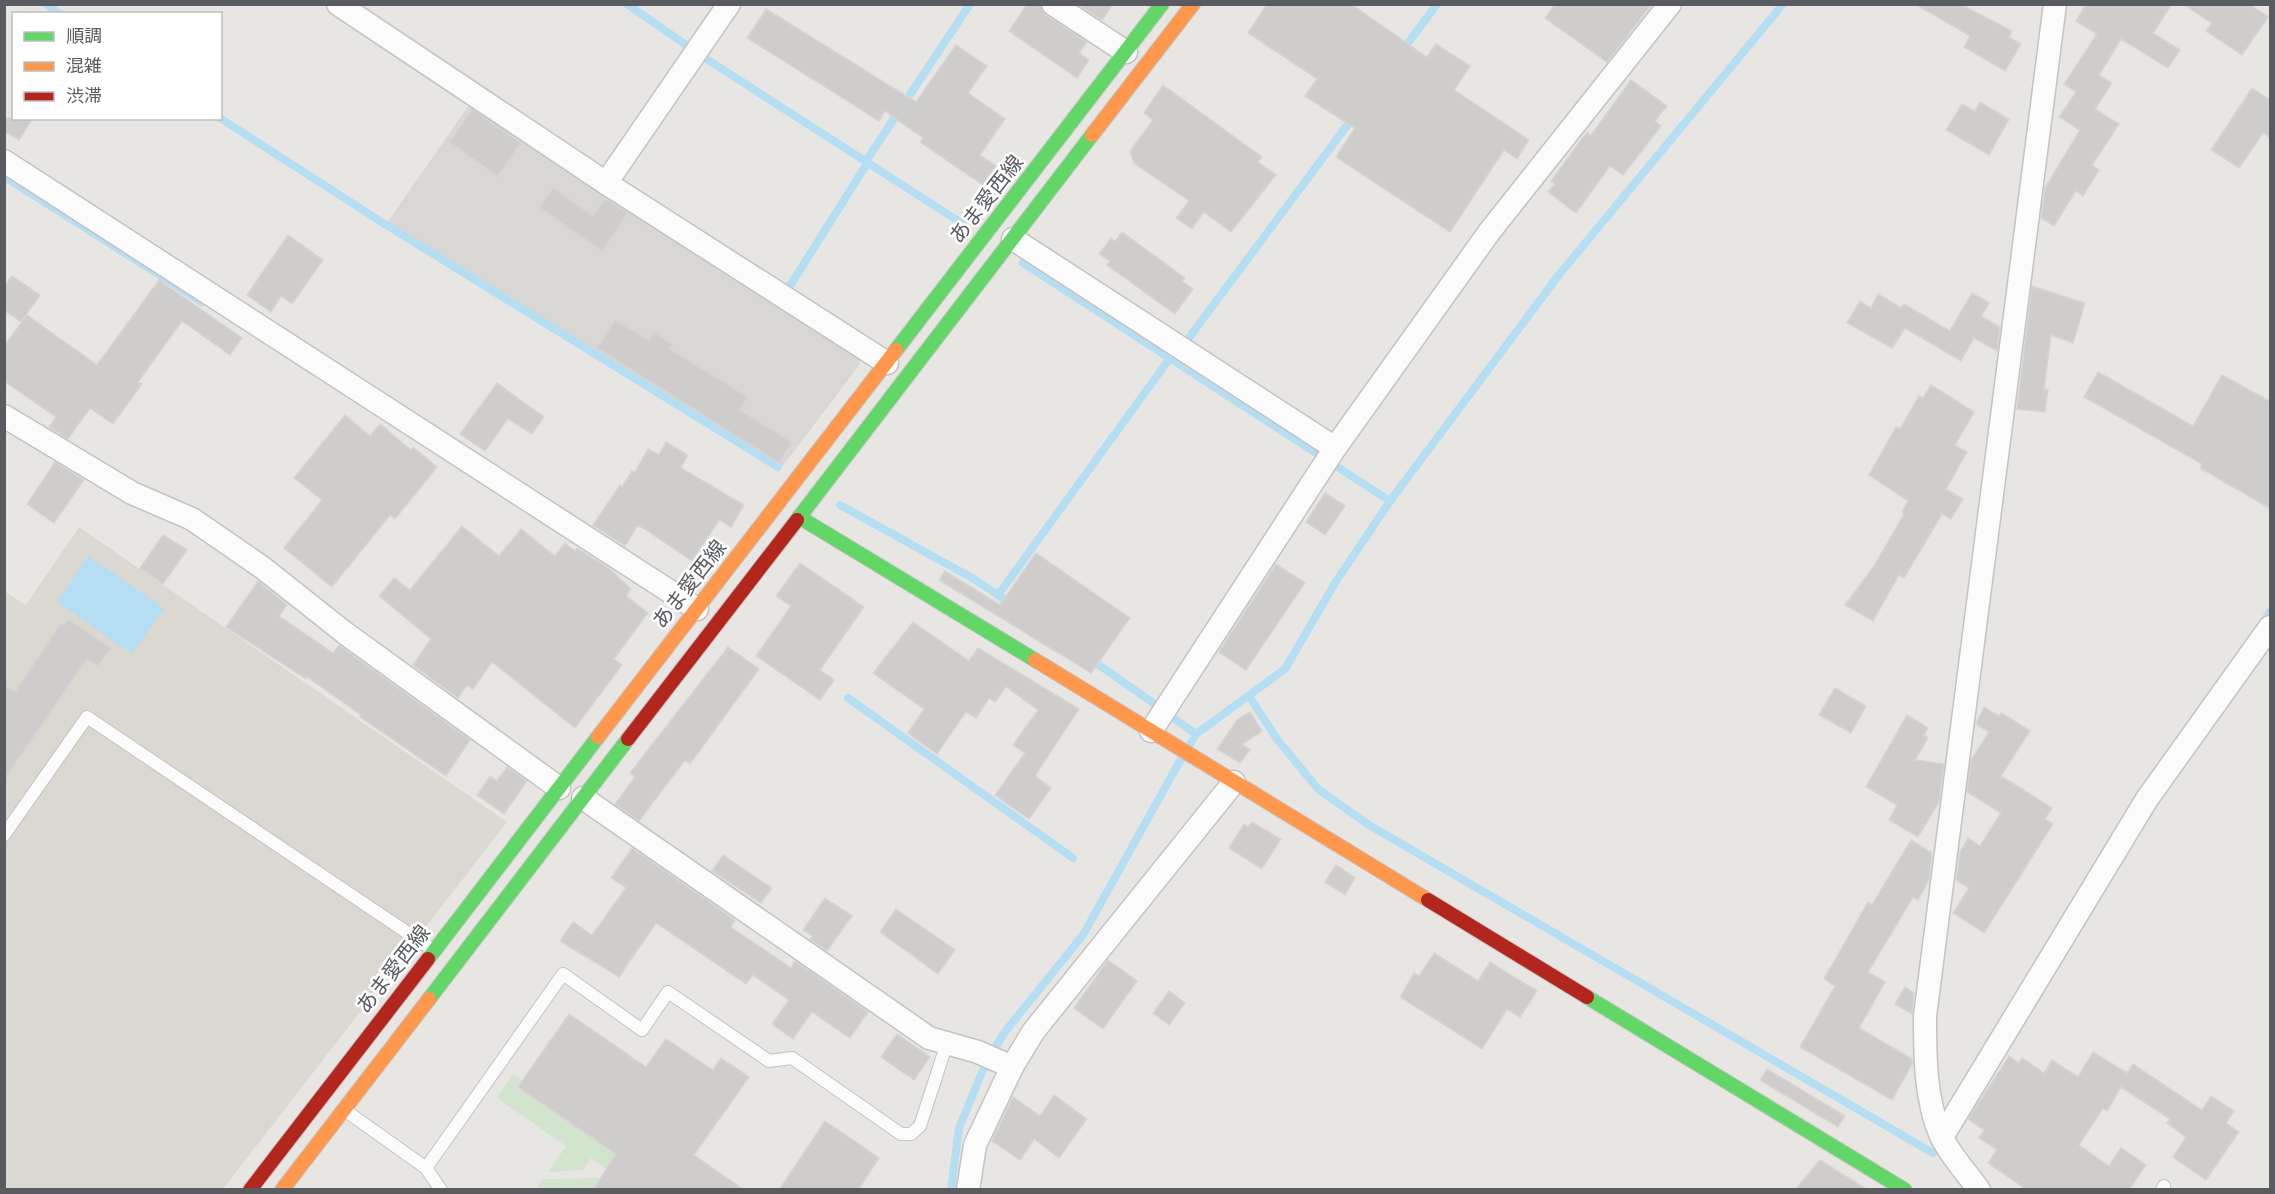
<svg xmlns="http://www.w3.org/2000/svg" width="2275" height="1194" font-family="'PT Sans','Noto Sans JP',sans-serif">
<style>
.industrial{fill:#d9d7d3}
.education{fill:#dbd8d2}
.green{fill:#d2e3ce}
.water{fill:#b6def2}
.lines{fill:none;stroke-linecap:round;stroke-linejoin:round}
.stream{stroke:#b6def2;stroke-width:8}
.building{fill:#cfcdcb;stroke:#d7d5d2;stroke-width:1.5}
.lane-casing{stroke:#c3c3c3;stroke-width:14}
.street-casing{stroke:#c3c3c3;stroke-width:25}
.fast-casing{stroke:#c4c4c4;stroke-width:16}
.slow-casing{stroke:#c4c4c4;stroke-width:16}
.jam-casing{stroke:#c4c4c4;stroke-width:16}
.lane{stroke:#fcfbfb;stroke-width:12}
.street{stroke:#fcfbfb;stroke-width:22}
.fast{stroke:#63d668;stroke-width:14}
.slow{stroke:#ff974d;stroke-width:14}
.jam{stroke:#b3261e;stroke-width:14}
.labels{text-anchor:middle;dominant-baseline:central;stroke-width:5;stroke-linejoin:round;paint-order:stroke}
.street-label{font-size:21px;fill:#585c60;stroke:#fff}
</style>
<rect width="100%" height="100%" fill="#e8e6e2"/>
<polygon class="industrial" points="473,99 856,350 860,364 782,467 387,223"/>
<polygon class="education" points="79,527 507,822 223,1189 5,1189 4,591 26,605"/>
<g class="green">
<polygon points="513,1074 522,1080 517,1087 546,1107 553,1099 593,1138 623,1159 626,1183 591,1158 583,1170 548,1172 566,1146 497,1098"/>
<polygon points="599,1178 593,1189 536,1189 543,1179"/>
</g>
<polygon class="water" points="88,556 164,608 132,654 57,602"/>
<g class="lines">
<g class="stream">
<polyline points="46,4 60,14"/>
<polyline points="627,4 689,47"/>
<polyline points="1402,51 1437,4"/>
<polyline points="705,58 963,224"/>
<polyline points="220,118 383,223 778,467"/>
<polyline points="866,161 970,4"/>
<polyline points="5,177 202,302"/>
<polyline points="1023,263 1390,501"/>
<polyline points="788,289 868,162"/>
<polyline points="1188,339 1354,116"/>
<polyline points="840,505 974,579 1013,605"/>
<polyline points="998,595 1170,358"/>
<polyline points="2262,624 2270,612"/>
<polyline points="1089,658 1156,705"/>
<polyline points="1249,696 1277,739 1318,789 1369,825 1933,1153"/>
<polyline points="848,698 1073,858"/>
<polyline points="1172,717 1196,734"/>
<polyline points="1189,746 1196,734 1285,669 1335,583 1390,501 1558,276 1783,4"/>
<polyline points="951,1190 959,1128 985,1065 1004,1033 1083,935 1181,759"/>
</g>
</g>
<g class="building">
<polygon points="1027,4 1040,4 1046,15 1087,42 1079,53 1089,60 1077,78 1009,31"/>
<polygon points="1078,4 1113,4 1102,20"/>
<polygon points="1267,4 1351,4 1427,57 1436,44 1470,66 1454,90 1529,140 1517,159 1504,150 1450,232 1336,157 1355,128 1305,96 1317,79 1248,33"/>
<polygon points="1555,4 1652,4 1607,62 1545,18"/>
<polygon points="1915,4 1960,4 2012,31 2009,37 2021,44 2005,71 1964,47 1970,36"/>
<polygon points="2086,4 2172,4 2153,33 2180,50 2168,68 2121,39 2099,75 2112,83 2095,109 2119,124 2092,165 2099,170 2083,196 2076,191 2054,226 2041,218 2045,188 2080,130 2059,117 2076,92 2064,84 2097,34 2076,21"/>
<polygon points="2183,4 2249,4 2268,17 2242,55 2206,31 2212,23"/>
<polygon points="766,9 916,102 956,45 987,66 968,93 1005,119 980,155 996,166 983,185 920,142 923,138 885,111 879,121 747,38"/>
<polygon points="1631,80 1667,106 1655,121 1661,126 1623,175 1610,166 1576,213 1548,192 1555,184 1551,181 1587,132 1591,135"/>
<polygon points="1163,85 1262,157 1258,162 1276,175 1231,232 1204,212 1192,229 1176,218 1189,201 1134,163 1130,151 1153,120 1144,113"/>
<polygon points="2252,88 2271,101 2271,138 2263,133 2239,168 2211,150"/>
<polygon points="1980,102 2009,119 1989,155 1946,130 1962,104 1975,111"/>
<polygon points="472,109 521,143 498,176 449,142"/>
<polygon points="4,118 33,118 19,140 4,131"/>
<polygon points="553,188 593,216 605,199 628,213 602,251 539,207"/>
<polygon points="1122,232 1185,278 1182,281 1193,289 1175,314 1107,265 1110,261 1099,254 1111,238 1115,241"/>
<polygon points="288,235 323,260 292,304 281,296 271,312 247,295"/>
<polygon points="12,276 40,295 21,322 4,310 4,287"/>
<polygon points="159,280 242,338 230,355 182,321 138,382 142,384 113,424 90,408 68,439 49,427 56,417 4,381 4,346 27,315 97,365"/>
<polygon points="2032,286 2085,303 2073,343 2051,335 2044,389 2048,389 2045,412 2017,409"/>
<polygon points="1972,293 1989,303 1981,316 2000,327 1997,351 1974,338 1961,361 1905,328 1892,348 1847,323 1860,301 1871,308 1878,294 1901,308 1904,304 1950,331"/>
<polygon points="615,320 649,340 654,332 673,344 670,349 748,397 740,410 792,442 779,463 597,348"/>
<polygon points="2098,372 2193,426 2222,375 2271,402 2271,509 2200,468 2202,464 2084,397"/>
<polygon points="497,383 544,417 532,434 508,419 485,451 460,434"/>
<polygon points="1931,385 1974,412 1955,445 1967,452 1946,489 1963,499 1951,519 1942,514 1904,578 1899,575 1873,621 1845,605 1874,566 1904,514 1902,512 1908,501 1869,475 1896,427 1900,429 1919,396 1923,398"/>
<polygon points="345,415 370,436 380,424 411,450 413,447 437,467 395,519 390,515 332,587 284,548 322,500 294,478"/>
<polygon points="666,442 688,455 681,468 744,505 731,527 719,520 692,561 643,528 637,526 625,546 593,525 620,485 622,487 632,471 635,472 648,449 659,455"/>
<polygon points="55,462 84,480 54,523 27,504"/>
<polygon points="1325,493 1345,506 1325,535 1306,522"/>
<polygon points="462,526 499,556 521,529 555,556 565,543 575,551 577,548 610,569 631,589 626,596 648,613 614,659 622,665 575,728 492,662 473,689 467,685 458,698 413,665 431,639 379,596 394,578 410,590"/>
<polygon points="163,535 187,550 163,584 140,568"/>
<polygon points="1036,553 1130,618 1091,673 939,580 945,571 1000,605"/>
<polygon points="800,563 864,607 820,670 834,680 820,700 756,656 791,606 776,596"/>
<polygon points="1276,564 1305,583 1246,670 1219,652"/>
<polygon points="258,581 287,605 279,616 333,653 339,645 470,740 446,776 360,717 361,715 307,677 306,679 226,627"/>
<polygon points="68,619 111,648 98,666 87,659 4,780 4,685 15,692 61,623 64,625"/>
<polygon points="913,622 969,661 978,648 1079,709 1035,776 1051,788 1029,819 995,795 1025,753 1013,745 1038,710 1006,687 995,702 989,698 976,718 966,712 937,754 908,733 924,709 873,673"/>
<polygon points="728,647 759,669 690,764 685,760 639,821 615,804 635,777 630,773"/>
<polygon points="1835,688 1866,706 1851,733 1819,715"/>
<polygon points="1984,707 1999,716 2002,713 2030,731 2001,776 2052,808 2045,819 2053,824 1984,933 1953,913 1969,888 1956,880 1960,852 1968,838 1980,846 2001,813 1967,792 1971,760 1989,732 1976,724"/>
<polygon points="1250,712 1262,731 1242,744 1250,750 1240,763 1217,749 1237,720"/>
<polygon points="1907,715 1928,728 1924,735 1928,738 1915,760 1944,764 1939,802 1918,837 1889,820 1897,805 1866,787"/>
<polygon points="507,767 527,781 504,814 477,795 490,776 497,781"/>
<polygon points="1252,822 1281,839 1262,869 1229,848 1244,824 1248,827"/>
<polygon points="1911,840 1932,853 1929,880 1918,900 1913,897 1868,972 1885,982 1859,1028 1912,1059 1912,1064 1892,1100 1800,1047 1835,986 1824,979 1868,902 1872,905"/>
<polygon points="632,848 735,920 731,927 791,968 795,961 868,1012 850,1038 812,1012 793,1039 772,1024 789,1000 753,975 746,984 656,923 619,977 560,941 573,922 592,935 626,888 611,878"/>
<polygon points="723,855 772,888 761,903 712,871"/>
<polygon points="1336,865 1355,878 1345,895 1325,882"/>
<polygon points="825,898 852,916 827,951 810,939 813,936 803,930"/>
<polygon points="896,909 955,950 938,974 880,932"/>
<polygon points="1434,953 1478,981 1490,962 1537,991 1520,1017 1507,1009 1482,1049 1400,997 1414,973 1419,976"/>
<polygon points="1108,960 1137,981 1103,1029 1074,1008"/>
<polygon points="1905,987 1914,993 1912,1014 1895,1004"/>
<polygon points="1169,991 1185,1003 1169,1025 1153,1013"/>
<polygon points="569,1014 646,1067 666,1039 713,1070 721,1058 749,1077 694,1155 744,1190 593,1190 616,1154 518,1087"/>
<polygon points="897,1034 930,1057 914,1080 881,1057"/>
<polygon points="2093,1052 2127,1073 2133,1064 2202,1110 2211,1096 2234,1111 2226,1123 2239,1132 2206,1180 2173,1157 2186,1137 2167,1123 2170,1119 2121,1087 2107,1111 2103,1108 2079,1145 2109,1166 2121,1148 2146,1165 2129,1190 2027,1190 1988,1163 1997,1150 1979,1138 1984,1130 1968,1119 2009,1056 2019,1063 2022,1058 2044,1073 2052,1060 2078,1077"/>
<polygon points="1767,1069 1845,1116 1838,1127 1760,1080"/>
<polygon points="1054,1095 1087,1119 1059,1158 1034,1139 1020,1160 992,1141 1013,1097 1040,1116"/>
<polygon points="825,1121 879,1158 858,1190 779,1190"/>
<polygon points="1820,1160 1868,1190 1795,1190"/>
</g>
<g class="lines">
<g class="lane-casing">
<g id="lane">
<polyline points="4,835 87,717 433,950"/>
<polyline points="346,1111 426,1168 441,1190"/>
<polyline points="426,1168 563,974 642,1030 668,992 769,1061 792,1058 901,1134 911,1134 920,1126 947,1043"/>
<polyline points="2162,1190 2164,1186"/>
</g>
</g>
<g class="street-casing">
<g id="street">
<polyline points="338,4 606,183 887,363"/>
<polyline points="1053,4 1126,52"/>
<polyline points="4,161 697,609"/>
<polyline points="606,183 729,4"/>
<polyline points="1013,239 1335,448"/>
<polyline points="4,416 132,493 192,519 263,568 345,633 559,788"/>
<polyline points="1151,731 1335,448 1490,231 1670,4"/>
<polyline points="583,798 929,1038 978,1052 1012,1067"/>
<polyline points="1942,1137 2147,799 2270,627"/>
<polyline points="968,1190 975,1145 1012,1067 1033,1032 1234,782"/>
<path d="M1979,1190C1967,1173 1950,1155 1941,1136C1925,1100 1925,1055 1925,1016L2055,4"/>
</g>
</g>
<g class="fast-casing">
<g id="fast">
<polyline points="896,350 1162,4"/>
<polyline points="799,517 1035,660"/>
<polyline points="797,520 1092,135"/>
<polyline points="428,959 598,737"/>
<polyline points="1587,997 1905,1190"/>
<polyline points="429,999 628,739"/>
</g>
</g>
<g class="slow-casing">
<g id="slow">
<polyline points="1092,135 1193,4"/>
<polyline points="1035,660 1428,900"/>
<polyline points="598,737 896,350"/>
<polyline points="282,1190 429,999"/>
</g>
</g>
<g class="jam-casing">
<g id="jam">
<polyline points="628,739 797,520"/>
<polyline points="1428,900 1587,997"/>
<polyline points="250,1190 428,959"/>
</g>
</g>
<use href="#lane" class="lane"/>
<use href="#street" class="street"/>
<use href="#fast" class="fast"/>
<use href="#slow" class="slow"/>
<use href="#jam" class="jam"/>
</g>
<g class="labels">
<g class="street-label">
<text transform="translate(986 199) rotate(-52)">あま愛西線</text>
<text transform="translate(689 584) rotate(-52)">あま愛西線</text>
<text transform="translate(393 969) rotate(-52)">あま愛西線</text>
</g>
</g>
<rect width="2275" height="1194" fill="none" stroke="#585c60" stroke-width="12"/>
<rect x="12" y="12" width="210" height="108" fill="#ffffff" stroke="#bcbebf" stroke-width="1.5"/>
<rect x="24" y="32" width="30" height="9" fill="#63d668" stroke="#bcbebf" stroke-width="1.5"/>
<text x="66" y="42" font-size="18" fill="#585c60">順調</text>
<rect x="24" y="62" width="30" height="9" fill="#ff974d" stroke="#bcbebf" stroke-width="1.5"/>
<text x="66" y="72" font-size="18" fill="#585c60">混雑</text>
<rect x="24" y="92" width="30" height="9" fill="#b3261e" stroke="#bcbebf" stroke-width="1.5"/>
<text x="66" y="102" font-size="18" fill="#585c60">渋滞</text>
</svg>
